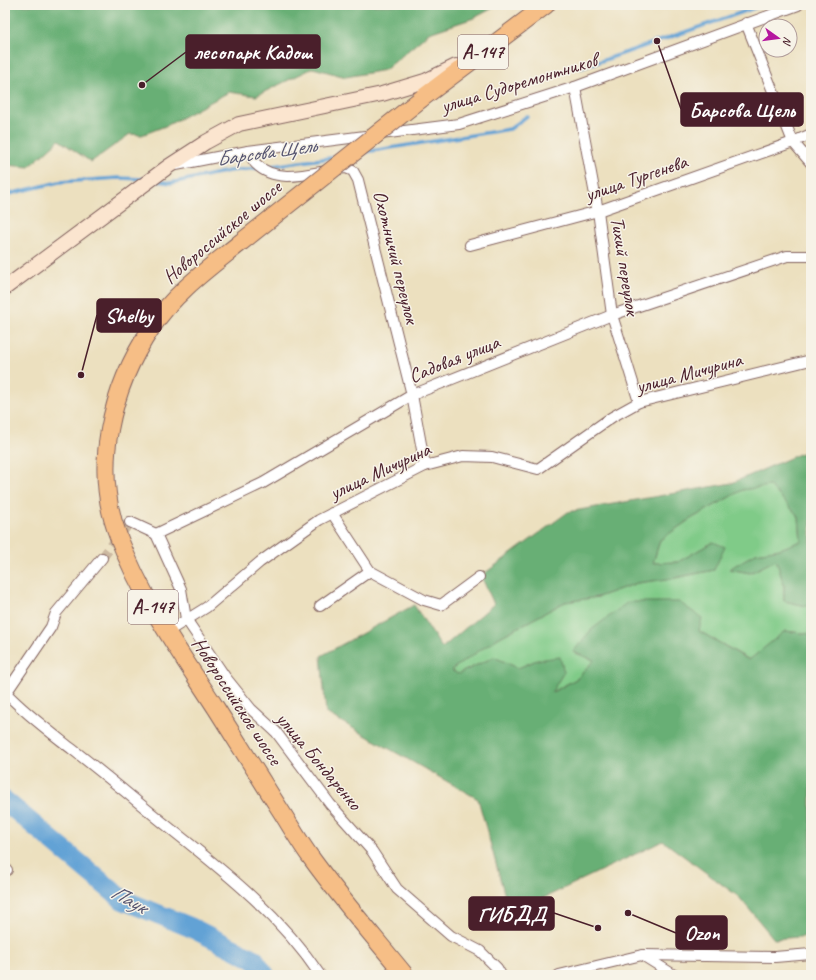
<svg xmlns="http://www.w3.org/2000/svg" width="816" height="980" font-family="Caveat,sans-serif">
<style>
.green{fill:#80cb88;stroke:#65755a}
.forest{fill:#68af74;stroke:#596750}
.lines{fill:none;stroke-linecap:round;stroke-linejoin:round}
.stream{stroke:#62a2d5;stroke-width:3.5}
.river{stroke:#62a2d5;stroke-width:20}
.minor-tunnel{stroke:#ccb9a1;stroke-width:10;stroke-dasharray:10 5;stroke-linecap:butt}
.minor-casing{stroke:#83635f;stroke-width:12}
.secondary-casing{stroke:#83635f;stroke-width:16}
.trunk-casing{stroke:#83635f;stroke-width:19}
.minor{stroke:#fff;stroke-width:10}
.secondary{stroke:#fbe5cf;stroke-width:14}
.trunk{stroke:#f6be86;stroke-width:17}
.trunk-bridge-casing{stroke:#83635f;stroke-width:19;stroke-linecap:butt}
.trunk-bridge{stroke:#f6be86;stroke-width:17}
.labels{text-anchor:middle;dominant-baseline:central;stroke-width:3;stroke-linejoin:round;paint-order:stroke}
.shield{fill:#f7f3e8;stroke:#7e5f64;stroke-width:1}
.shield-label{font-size:19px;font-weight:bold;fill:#4a1f2b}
.street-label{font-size:20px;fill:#4a1f2b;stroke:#f7f3e8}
.water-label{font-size:21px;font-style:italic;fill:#54536f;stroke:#f7f3e8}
.leader{fill:none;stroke:#4a1f2b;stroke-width:1.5}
.callout-dot{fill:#4a1f2b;stroke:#f7f3e8;stroke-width:1.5}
.callout{fill:#4a1f2b;stroke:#4a1f2b;stroke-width:1.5}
.callout-label{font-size:21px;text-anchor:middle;font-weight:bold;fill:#fff}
</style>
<rect width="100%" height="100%" fill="#f7f3e8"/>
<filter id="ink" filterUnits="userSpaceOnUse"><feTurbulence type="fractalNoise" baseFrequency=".025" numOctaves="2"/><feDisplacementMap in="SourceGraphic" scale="8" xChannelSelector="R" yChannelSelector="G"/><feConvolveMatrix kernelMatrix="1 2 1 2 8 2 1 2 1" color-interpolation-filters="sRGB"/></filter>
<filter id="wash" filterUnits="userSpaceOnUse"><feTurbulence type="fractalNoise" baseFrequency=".012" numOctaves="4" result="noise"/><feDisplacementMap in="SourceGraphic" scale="16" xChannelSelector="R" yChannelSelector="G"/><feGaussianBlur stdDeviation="0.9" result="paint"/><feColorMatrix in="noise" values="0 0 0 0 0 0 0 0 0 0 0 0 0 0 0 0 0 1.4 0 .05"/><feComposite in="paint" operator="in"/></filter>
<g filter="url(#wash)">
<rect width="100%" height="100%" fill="#ece0bf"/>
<polygon class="green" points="770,485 799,517 801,541 780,549 756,553 730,569 750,573 776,559 784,585 784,601 811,607 811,634 785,631 750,660 699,631 573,652 594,660 578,678 550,693 537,660 518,668 494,657 458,674 451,670 498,638 565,602 598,597 637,583 675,578 714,570 713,542 678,562 653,563 660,540 689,520 742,490"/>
<g class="forest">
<polygon points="5,5 499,5 474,18 429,33 385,70 346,77 313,68 256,96 229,92 168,125 142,135 130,134 91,162 59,140 29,167 5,165"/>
<polygon points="811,449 811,607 784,601 784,585 776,560 750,573 729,569 756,553 780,549 801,541 799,517 770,486 742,490 689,520 660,540 653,563 678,562 713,542 725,547 714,570 675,578 637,583 598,597 565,602 498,638 451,670 458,674 494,657 518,668 537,660 560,657 564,672 551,693 578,678 594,660 573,652 591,630 628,602 679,602 702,618 699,631 749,660 785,631 811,634 811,936 774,939 739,897 663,841 510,914 478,799 326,713 321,656 414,605 442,648 494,604 481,576 568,512 732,483"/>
</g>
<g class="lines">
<g class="stream">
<polyline points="581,68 763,5"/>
<polyline points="365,152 510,129 527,116"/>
<polyline points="264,167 337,157"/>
<polyline points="156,181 171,183 229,171 258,168"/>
<polyline points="5,195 59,182 118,178 144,179"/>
</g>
<polyline class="river" points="5,801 123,900 190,927 254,959 265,975"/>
</g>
</g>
<g filter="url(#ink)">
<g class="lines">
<polyline class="minor-tunnel" points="102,558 130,522"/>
<g class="minor-casing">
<g id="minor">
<polyline points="746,23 793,142 811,163"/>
<polyline points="575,87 598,211 612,315 639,402"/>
<path d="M248,151C251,155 253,161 256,164C279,187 318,170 346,168L353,171L358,180L412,395L425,466"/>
<polyline points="176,165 248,151 459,124 575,87 798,5"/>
<polyline points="470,245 598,211 793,142 811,134"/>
<polyline points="332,513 370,571"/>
<polyline points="130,522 156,534"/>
<polyline points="156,534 263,483 412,395 612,315 787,256 811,256"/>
<polyline points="156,534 181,589 186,619 226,678 251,709 276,732 330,804 372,851 397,889 451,936 480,951 497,968 501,975"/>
<polyline points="320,606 370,571 424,600 441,605 479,577"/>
<polyline points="167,632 207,607 260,562 319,520 425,466 463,456 492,457 538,469 612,417 639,402 811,360"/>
<path d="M5,692C26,714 49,731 72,749C107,776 141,805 176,833C229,875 282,918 320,975"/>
<polyline points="6,693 51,627 56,613 102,558"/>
<polyline points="5,868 7,870"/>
<polyline points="642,955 674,975"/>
<polyline points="559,975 642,955 775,957 811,954"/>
</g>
</g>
<g class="secondary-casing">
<polyline id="secondary" points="5,288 169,166 206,142 239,124 382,94 425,81 456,66"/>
</g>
<g class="trunk-casing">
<g id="trunk">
<polyline points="421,99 546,5"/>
<path d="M240,243C209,268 174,293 152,327C111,388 91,468 119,538C142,599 181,654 216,708C237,741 258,775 279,808C290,825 300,843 312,859C341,899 374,937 405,975"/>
</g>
</g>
<use href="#minor" class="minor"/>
<use href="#secondary" class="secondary"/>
<use href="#trunk" class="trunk"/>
<g class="trunk-bridge-casing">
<polyline id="trunk-bridge" points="240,243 421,99"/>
</g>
<use href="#trunk-bridge" class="trunk-bridge"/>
</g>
</g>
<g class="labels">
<g class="shield">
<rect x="458" y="35" width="50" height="34" rx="3"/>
<rect x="128" y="590" width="50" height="34" rx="3"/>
</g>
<g class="shield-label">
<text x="483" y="52">А-147</text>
<text x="153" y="607">А-147</text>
</g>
<g class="street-label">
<text transform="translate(519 83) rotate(-17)">улица Судоремонтников</text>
<text transform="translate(636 178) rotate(-19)">улица Тургенева</text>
<text transform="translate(222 232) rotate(-40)">Новороссийское шоссе</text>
<text transform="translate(396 257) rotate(76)">Охотничий переулок</text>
<text transform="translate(625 266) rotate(81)">Тихий переулок</text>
<text transform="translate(454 359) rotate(-22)">Садовая улица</text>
<text transform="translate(689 373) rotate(-15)">улица Мичурина</text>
<text transform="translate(380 471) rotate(-25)">улица Мичурина</text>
<text transform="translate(237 701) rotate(57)">Новороссийское шоссе</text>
<text transform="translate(319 761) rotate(50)">улица Бондаренко</text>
</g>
<g class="water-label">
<text transform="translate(266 152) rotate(-8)">Барсова Щель</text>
<text transform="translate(129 899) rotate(29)">Паук</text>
</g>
</g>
<path class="leader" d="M142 85L186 52M657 41L681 109M81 375L97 315M598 928L554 913M628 913L676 933"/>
<g class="callout-dot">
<circle cx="142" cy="85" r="4"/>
<circle cx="657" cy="41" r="4"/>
<circle cx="81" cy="375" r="4"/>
<circle cx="598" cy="928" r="4"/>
<circle cx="628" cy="913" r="4"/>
</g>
<g class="callout">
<rect x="186" y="35" width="134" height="33" rx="4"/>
<rect x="681" y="93" width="122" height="33" rx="4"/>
<rect x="97" y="299" width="64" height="33" rx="4"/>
<rect x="469" y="897" width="85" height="33" rx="4"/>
<rect x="676" y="916" width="51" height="33" rx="4"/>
</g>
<g class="callout-label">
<text x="253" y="59">лесопарк Кадош</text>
<text x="742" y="117">Барсова Щель</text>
<text x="129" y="323">Shelby</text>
<text x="512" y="921">ГИБДД</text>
<text x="702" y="940">Ozon</text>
</g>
<rect width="816" height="980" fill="none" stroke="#f7f3e8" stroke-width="20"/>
<g transform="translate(778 38) rotate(104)"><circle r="19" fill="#f7f3e8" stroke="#b29e9c"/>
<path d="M0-3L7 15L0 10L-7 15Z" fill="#b5179e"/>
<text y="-6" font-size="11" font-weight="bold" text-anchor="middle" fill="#4a1f2b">N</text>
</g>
</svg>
